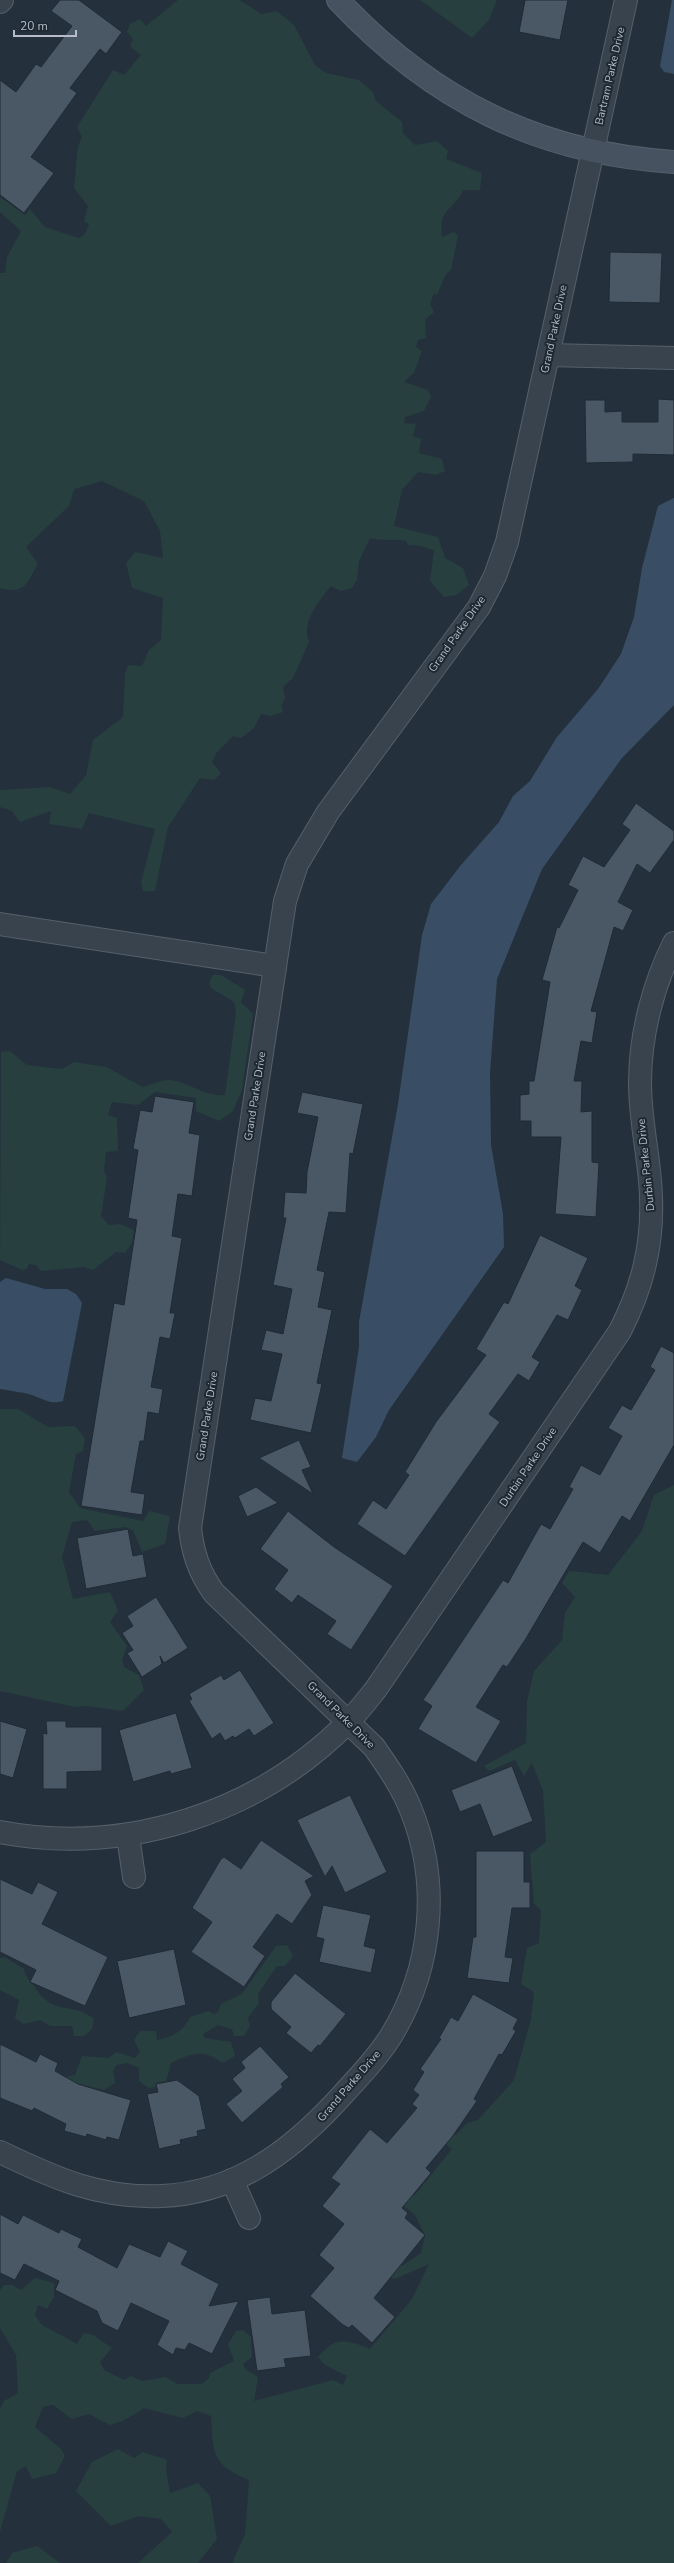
<svg xmlns="http://www.w3.org/2000/svg" width="674" height="2563" font-family="'Nunito Sans',sans-serif">
<style>
.green{fill:#273f3f}
.water{fill:#394e64}
.building{fill:#4a5866;stroke:#1f2a34}
.lines{fill:none;stroke-linecap:round;stroke-linejoin:round}
.street-casing{stroke:#56606b;stroke-width:24}
.secondary-casing{stroke:#56606b;stroke-width:24}
.street{stroke:#38434d;stroke-width:22}
.secondary{stroke:#465260;stroke-width:22}
.labels{text-anchor:middle;dominant-baseline:central;stroke-width:4;stroke-linejoin:round;paint-order:stroke}
.street-label{font-size:11px;fill:#b4bdc8;stroke:#1d2832}
</style>
<rect width="100%" height="100%" fill="#24313d"/>
<g class="green">
<path d="M178,0H239L262,14L277,11L294,25L315,65L326,73L359,80L373,92L376,101L402,122L403,133L415,145L437,141L448,151L446,159L482,173L480,190H463C454,211 438,207 442,237L454,232L458,236L451,270L446,274L437,295L434,293L430,304L434,312L425,320L426,338L418,340L416,347L422,351L414,373L404,382L428,390L431,397L424,411L405,417L404,423L416,424L413,436L421,439L419,453L442,459L445,471L436,475L418,472L402,490L394,526L438,537L445,558L463,568L469,585L456,595L444,597L430,581L434,550L420,546L408,545L406,541C391,538 385,542 370,538L359,561L357,580L352,588L341,591L331,586C319,601 301,622 309,642L293,678L283,687L285,698L281,706L283,712L271,716L261,714L254,728L241,738L233,736L217,752L212,762L221,773L214,780L200,778L168,827L155,891H143L141,882L155,829L89,813L82,829L49,824L51,811L20,822L12,811L0,807V790L50,787L70,794L86,775L93,740L123,717L125,674L128,665L142,666L149,650L161,640L163,598L132,588L126,563L135,552L163,558L160,531L144,501L102,481L74,489L69,506L26,547L38,564C27,583 25,595 0,588V273H5L7,257L21,231L0,212V197L25,215L30,209L45,227L79,238L85,234L89,224L84,221L88,206L74,188L78,146L82,137L77,127L113,70L124,75L141,55L130,46L133,39L127,32L130,24L140,19L146,26Z"/>
<polygon points="420,0 497,0 489,20 472,38"/>
<path d="M214,974L221,975L245,990L241,1002L253,1014L242,1090L233,1111L219,1121L196,1111V1098L155,1092L138,1105L112,1102L108,1115L117,1118L118,1151L106,1152L104,1171L107,1177L101,1216L109,1225L120,1224L134,1230L132,1243L125,1253L116,1252L93,1270L84,1267L41,1271L36,1265L29,1264L27,1269L22,1270L0,1260L1,1052L10,1051L27,1065L62,1069L74,1062L106,1067L143,1087C151,1085 160,1080 168,1080C190,1081 202,1097 225,1095L236,1013L234,1002L211,988L209,982Z"/>
<polygon points="0,1409 18,1409 48,1427 75,1426 85,1438 83,1451 76,1454 69,1492 80,1508 143,1521 149,1511 170,1516 165,1544 142,1552 133,1530 125,1527 95,1531 87,1520 72,1522 62,1557 73,1599 110,1592 118,1610 110,1622 127,1646 122,1660 124,1667 139,1675 144,1690 123,1711 87,1706 75,1707 0,1691"/>
<path d="M674,1485V2563H232L245,2534L249,2480C210,2463 214,2454 211,2416L197,2411L183,2418L144,2408L123,2421L110,2425L89,2414L72,2419L53,2405L43,2407L35,2427L61,2449L65,2456L56,2473L32,2479L26,2466L17,2471L0,2532V2409L4,2401L18,2393L16,2355L0,2328V2290L4,2285H12L21,2290L35,2278L54,2283V2297L47,2309L38,2305L35,2315L42,2325L77,2344L84,2333L93,2335L112,2348L100,2362L104,2370L124,2380L131,2376L142,2381L165,2377L178,2384H202L209,2378L210,2373L234,2361L228,2344L236,2331L243,2330L251,2337L252,2357L243,2364L246,2370L258,2377L254,2401L333,2380L343,2385L347,2376L325,2365L318,2357C336,2336 346,2339 370,2349L412,2299L429,2264L395,2279L376,2270L385,2257L402,2266L421,2253L425,2235L415,2215L379,2186L389,2178L414,2196L452,2149L428,2130L433,2122L456,2135L467,2123L478,2120L514,2080L531,2019L534,1992L521,1984L527,1948L539,1943L541,1910L534,1904L530,1854L546,1842L543,1791L532,1763L524,1776L515,1760L489,1771L484,1766L526,1743L527,1702L534,1671L562,1640L565,1613L575,1597L562,1583L569,1571L608,1575L642,1531L654,1495Z"/>
<path d="M287,1945L293,1956L285,1966H277L258,1994L259,2003L248,2018L250,2026L244,2036H234L232,2029L218,2025L203,2034L205,2038L231,2042L235,2056L222,2063C202,2048 191,2054 171,2063L166,2081L156,2083L155,2087L149,2088L139,2081V2068L127,2063L117,2065L113,2071L115,2083L104,2090L76,2083L64,2077L75,2075L82,2056L109,2058L116,2052L135,2058L140,2052L134,2040L140,2031H156L157,2040C172,2037 183,2032 190,2017L209,2011L214,2014L218,2012L221,2004L242,1994L276,1946Z"/>
<path d="M5,1957L24,1969C26,1979 31,1981 36,1989C55,2017 72,2001 94,2019L92,2029L84,2036H74L72,2026H50L40,2020L23,2024L15,2018L19,2000L0,1990V1958Z"/>
<polygon points="118,2449 134,2458 143,2452 167,2460 166,2469 170,2493 198,2483 210,2496 217,2539 198,2563 138,2563 172,2532 161,2519 139,2516 111,2526 76,2491 92,2462"/>
<polygon points="37,2546 60,2563 6,2563 12,2553"/>
</g>
<g class="water">
<polygon points="672,0 674,0 674,74 664,72 660,66"/>
<polygon points="674,498 674,705 622,758 542,869 497,979 490,1073 491,1145 503,1214 504,1247 389,1410 376,1437 357,1462 342,1458 359,1347 359,1322 398,1104 422,935 431,904 461,865 499,822 513,796 530,781 557,737 598,689 621,654 634,617 642,568 658,506"/>
<path d="M6,1278L45,1289H67L76,1294L82,1303L63,1401C50,1405 44,1399 32,1395C22,1392 11,1391 0,1389V1282Z"/>
</g>
<g class="building">
<polygon points="60,0 79,0 122,32 106,54 100,49 70,88 77,93 31,157 54,173 24,213 0,195 0,80 16,92 36,64 41,67 72,26 51,11"/>
<polygon points="525,0 568,0 560,40 519,32"/>
<polygon points="610,252 662,253 660,303 609,302"/>
<polygon points="658,399 674,400 674,455 633,454 633,462 586,463 585,400 605,400 605,412 622,411 622,422 658,422"/>
<polygon points="636,803 674,831 674,840 650,873 637,864 618,902 633,910 623,931 614,927 591,1011 597,1012 592,1043 581,1041 574,1081 582,1081 581,1112 592,1111 592,1162 599,1163 596,1217 555,1214 561,1137 531,1137 531,1121 520,1121 520,1095 529,1094 529,1081 534,1081 550,982 542,980 557,927 559,928 578,890 568,885 583,856 604,867 630,830 622,824"/>
<polygon points="302,1092 363,1104 353,1154 350,1153 346,1213 329,1212 317,1270 325,1272 318,1307 332,1310 317,1383 322,1384 311,1433 250,1420 255,1398 271,1401 282,1354 261,1350 266,1330 283,1334 292,1289 273,1285 286,1218 283,1218 285,1192 306,1193 307,1172 318,1117 297,1113"/>
<polygon points="155,1096 194,1102 189,1133 200,1135 192,1196 178,1194 172,1236 182,1238 170,1313 175,1313 170,1339 160,1337 151,1387 163,1389 159,1414 148,1412 144,1441 140,1441 131,1492 145,1494 142,1515 81,1506 114,1303 124,1305 137,1220 128,1218 138,1150 133,1149 140,1110 152,1112"/>
<polygon points="540,1235 588,1258 575,1286 582,1290 568,1320 557,1315 532,1357 540,1362 529,1381 518,1374 489,1414 500,1422 405,1556 357,1524 373,1500 386,1509 409,1475 405,1472 436,1422 486,1355 476,1349 504,1302 508,1304"/>
<polygon points="661,1346 674,1353 674,1445 630,1521 622,1516 600,1553 583,1542 525,1640 507,1667 503,1665 476,1707 501,1721 476,1763 418,1729 432,1706 423,1700 503,1580 508,1583 541,1524 550,1529 573,1489 569,1487 581,1465 600,1475 622,1436 608,1428 622,1405 631,1410 655,1370 650,1367"/>
<polygon points="299,1440 311,1467 302,1470 313,1494 259,1458"/>
<polygon points="256,1487 278,1503 247,1517 238,1496"/>
<polygon points="288,1511 334,1547 393,1586 351,1650 327,1634 336,1621 298,1595 292,1603 274,1589 288,1570 260,1549"/>
<polygon points="128,1529 133,1556 143,1554 147,1577 86,1589 77,1538"/>
<polygon points="156,1597 188,1648 164,1663 160,1656 162,1664 142,1677 127,1653 133,1650 122,1633 133,1626 127,1616"/>
<polygon points="240,1670 274,1723 254,1736 249,1729 235,1738 233,1736 225,1741 220,1733 212,1739 189,1701 192,1699 189,1694 221,1675 224,1680"/>
<polygon points="176,1713 192,1768 171,1774 170,1771 133,1782 119,1730"/>
<polygon points="0,1721 27,1729 13,1778 0,1774"/>
<polygon points="46,1721 66,1721 66,1727 102,1727 102,1771 67,1772 67,1789 43,1789 43,1733 47,1734"/>
<polygon points="512,1766 533,1821 493,1837 480,1804 460,1812 451,1790"/>
<polygon points="350,1795 387,1872 345,1893 332,1866 325,1877 297,1820"/>
<polygon points="261,1840 314,1876 305,1881 312,1895 292,1924 277,1914 253,1947 265,1956 244,1987 191,1952 212,1922 192,1908 221,1859 224,1857 241,1869"/>
<polygon points="476,1851 524,1851 524,1882 530,1882 530,1908 512,1908 505,1957 513,1958 509,1983 467,1978 473,1937 476,1937"/>
<polygon points="0,1879 32,1894 38,1882 58,1892 42,1924 108,1957 85,2006 30,1982 36,1970 0,1952"/>
<polygon points="323,1905 371,1915 364,1946 376,1949 371,1973 319,1962 324,1939 316,1937"/>
<polygon points="174,1949 186,2005 129,2018 117,1961"/>
<polygon points="295,1973 346,2014 320,2046 318,2045 311,2053 286,2033 291,2027 271,2009 271,2002"/>
<polygon points="473,1994 518,2019 513,2029 516,2031 502,2055 499,2054 474,2099 477,2101 452,2137 426,2168 431,2173 402,2208 408,2213 405,2218 425,2235 374,2298 395,2317 372,2343 352,2325 349,2328 343,2325 310,2296 334,2268 319,2255 344,2224 322,2206 340,2184 331,2178 370,2129 387,2143 417,2108 412,2104 419,2095 413,2090 424,2072 420,2069 441,2039 439,2038 451,2017 458,2021"/>
<polygon points="0,2044 36,2062 40,2054 58,2063 55,2071 78,2084 131,2100 119,2140 107,2137 106,2140 87,2134 86,2137 64,2131 66,2124 34,2108 32,2111 0,2098"/>
<polygon points="260,2046 289,2077 281,2084 283,2087 242,2123 226,2104 242,2091 232,2079 245,2068 241,2062"/>
<polygon points="177,2080 199,2096 206,2129 197,2131 198,2136 180,2140 181,2144 159,2149 147,2094 158,2092 156,2084"/>
<polygon points="0,2214 18,2224 23,2215 59,2233 61,2229 82,2239 78,2247 117,2268 129,2244 160,2257 168,2241 188,2251 181,2264 219,2284 209,2306 239,2301 212,2354 189,2343 185,2350 176,2348 173,2355 157,2345 169,2321 131,2303 118,2331 102,2323 97,2311 55,2290 59,2281 24,2264 15,2280 0,2273"/>
<polygon points="270,2297 272,2314 305,2310 311,2356 284,2359 286,2367 257,2371 247,2300"/>
</g>
<g class="lines">
<g class="street-casing">
<g id="street">
<polyline points="0,2 2,0"/>
<polyline points="548,355 674,358"/>
<polyline points="0,924 275,966"/>
<path d="M0,1832C126,1856 259,1813 349,1721C359,1711 368,1699 376,1689L620,1331C642,1288 653,1246 651,1197C650,1159 640,1123 640,1083C640,1035 653,985 674,943"/>
<polyline points="128,1836 134,1877"/>
<path d="M0,2152C54,2178 100,2199 162,2196C233,2193 287,2154 334,2104C354,2082 375,2061 391,2036C432,1969 441,1884 411,1810C402,1787 388,1767 374,1747L214,1593C199,1572 193,1554 190,1528L285,901L297,864L328,812L479,607L495,576L507,542L626,0"/>
<polyline points="232,2180 249,2218"/>
</g>
</g>
<g class="secondary-casing">
<path id="secondary" d="M338,0C432,100 537,153 674,162"/>
</g>
<use href="#street" class="street"/>
<use href="#secondary" class="secondary"/>
</g>
<g class="labels">
<g class="street-label">
<text transform="translate(610 76) rotate(-77)">Bartram Parke Drive</text>
<text transform="translate(554 329) rotate(-78)">Grand Parke Drive</text>
<text transform="translate(457 634) rotate(-55)">Grand Parke Drive</text>
<text transform="translate(255 1096) rotate(-81)">Grand Parke Drive</text>
<text transform="translate(646 1165) rotate(-96)">Durbin Parke Drive</text>
<text transform="translate(207 1416) rotate(-81)">Grand Parke Drive</text>
<text transform="translate(528 1467) rotate(-56)">Durbin Parke Drive</text>
<text transform="translate(341 1715) rotate(45)">Grand Parke Drive</text>
<text transform="translate(349 2086) rotate(-49)">Grand Parke Drive</text>
</g>
</g>
<path d="M14 30v6h62v-6" fill="none" stroke="#b4bdc8" stroke-width="2"/>
<text x="20" y="30" font-size="12" fill="#b4bdc8" stroke="#1d2832" stroke-width="3" paint-order="stroke">20 m</text>
</svg>
